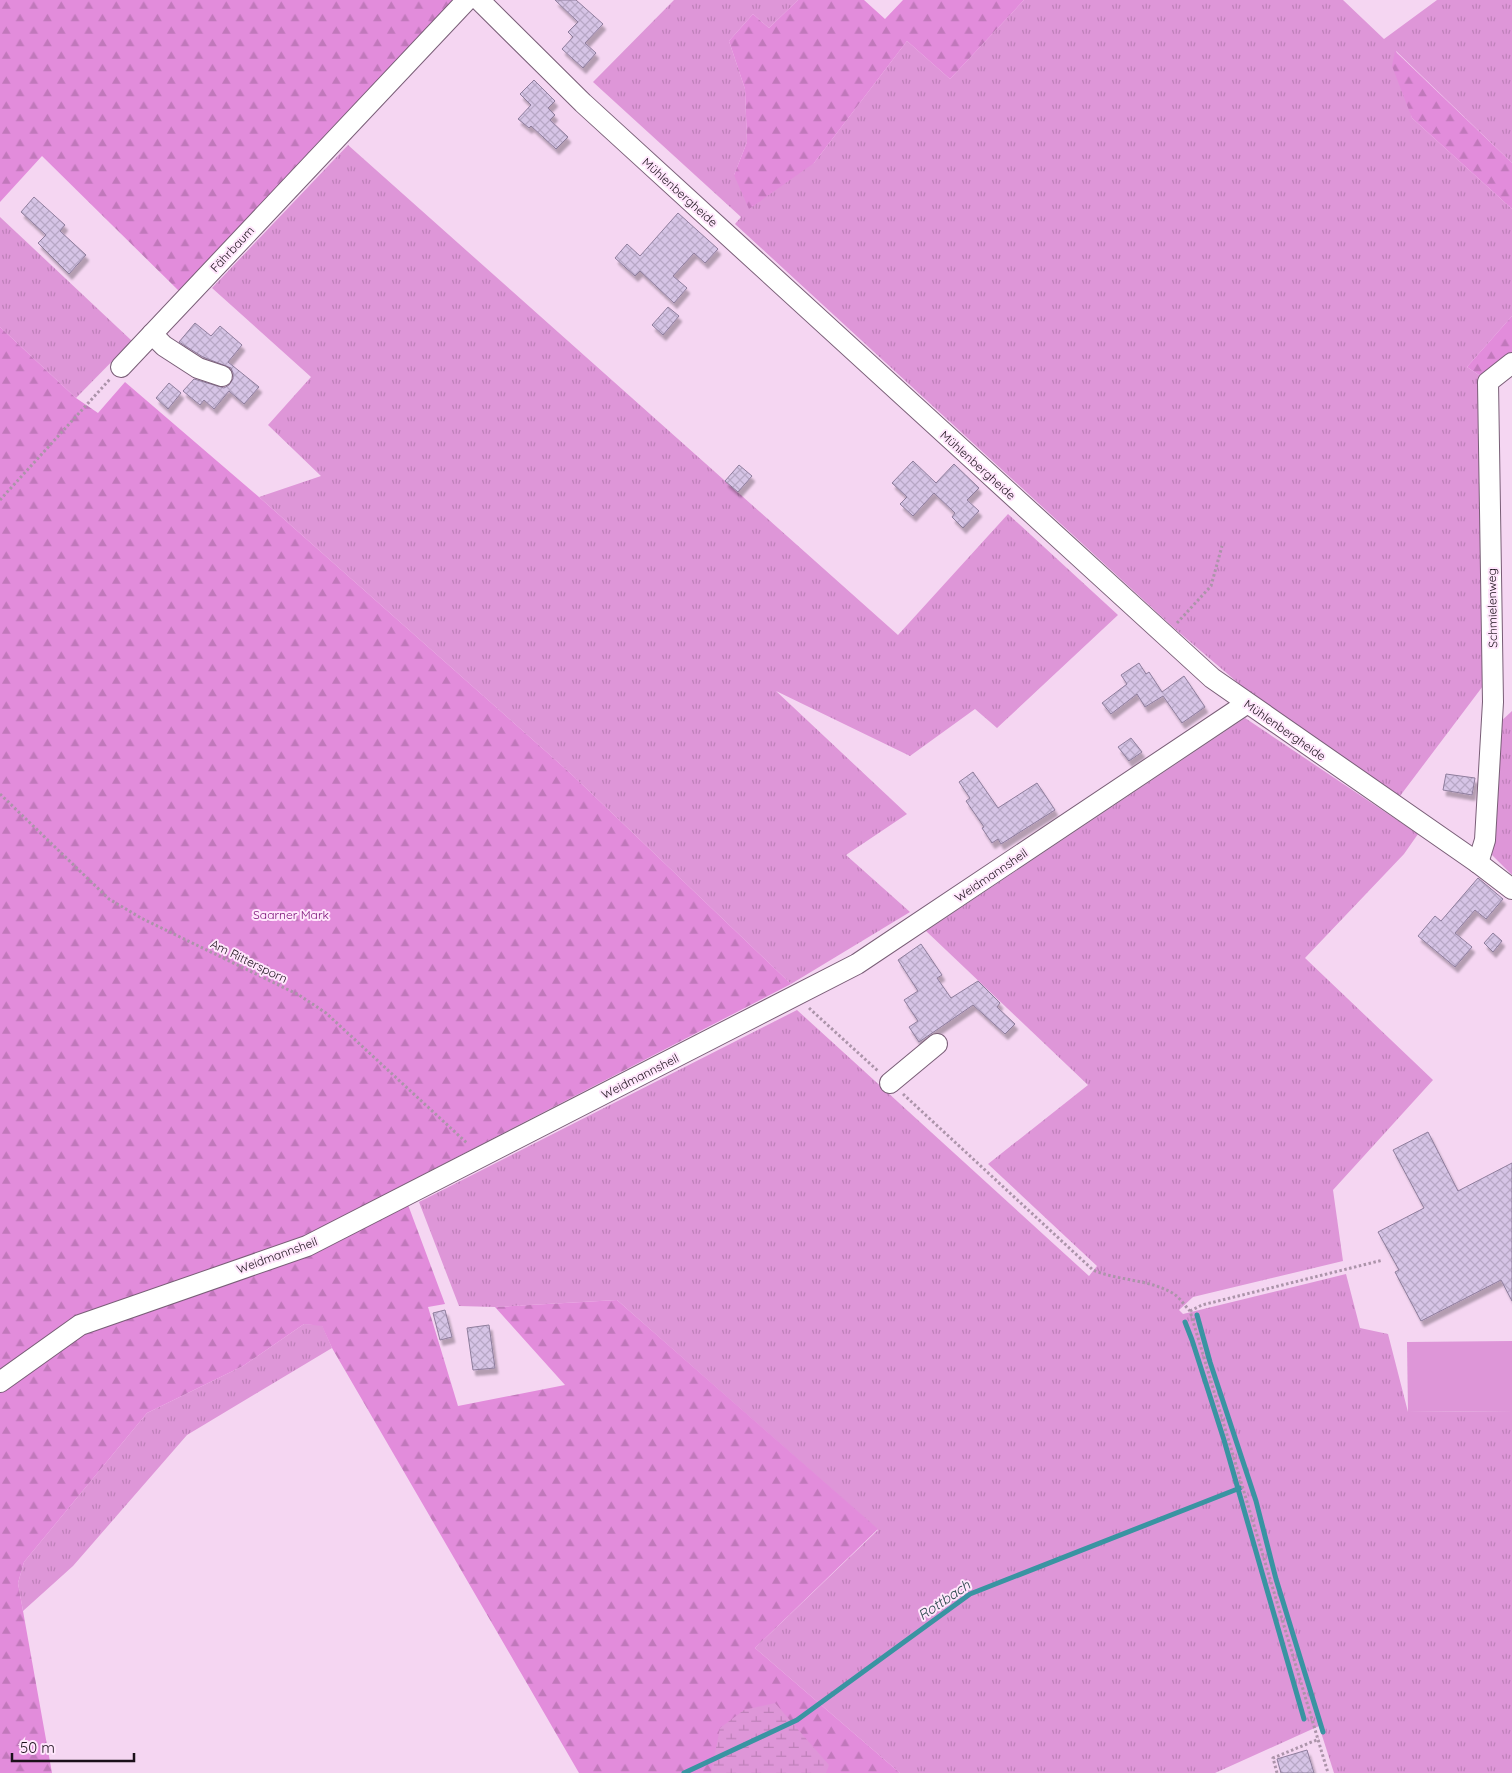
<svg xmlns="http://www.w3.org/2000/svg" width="1512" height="1773" font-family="Quicksand,sans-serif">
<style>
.grass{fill:url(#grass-tufts)}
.forest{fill:url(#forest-firs)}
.wetland{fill:url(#wetland-marsh)}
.green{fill:#de96d8}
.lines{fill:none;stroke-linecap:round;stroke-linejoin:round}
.stream{stroke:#3994a2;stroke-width:5}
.building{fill:url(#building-cross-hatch);stroke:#8e7d9c;filter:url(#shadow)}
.minor-casing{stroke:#795e77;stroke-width:22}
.path{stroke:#ac94aa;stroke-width:3;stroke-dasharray:2.5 2.5;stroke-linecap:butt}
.minor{stroke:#fff;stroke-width:20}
.labels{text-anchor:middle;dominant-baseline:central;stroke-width:4;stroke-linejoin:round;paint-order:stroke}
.street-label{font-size:12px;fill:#1b101a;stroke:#ffe6fc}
.park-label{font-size:12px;fill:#750872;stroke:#ffe6fc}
.water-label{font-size:14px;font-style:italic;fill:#2b474c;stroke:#ffe6fc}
</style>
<defs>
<pattern id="grass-tufts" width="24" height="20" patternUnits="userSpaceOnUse" patternTransform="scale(1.25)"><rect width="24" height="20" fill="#de96d8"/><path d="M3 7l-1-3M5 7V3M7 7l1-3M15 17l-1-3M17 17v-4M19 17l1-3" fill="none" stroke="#be80b9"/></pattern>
<pattern id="forest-firs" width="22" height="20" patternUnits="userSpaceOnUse" patternTransform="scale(1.25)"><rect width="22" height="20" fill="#e28cdb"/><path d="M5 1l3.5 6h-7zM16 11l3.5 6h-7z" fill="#c178bb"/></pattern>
<pattern id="wetland-marsh" width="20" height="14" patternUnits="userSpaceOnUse" patternTransform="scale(1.25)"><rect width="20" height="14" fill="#de96d8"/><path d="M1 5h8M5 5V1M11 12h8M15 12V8" fill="none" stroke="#be80b9"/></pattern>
<pattern id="building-cross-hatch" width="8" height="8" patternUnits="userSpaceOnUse" patternTransform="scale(1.25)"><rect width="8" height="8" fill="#d6c4e6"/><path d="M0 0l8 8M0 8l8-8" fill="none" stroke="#b7a7c5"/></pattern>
<filter id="shadow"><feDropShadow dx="3" dy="5.5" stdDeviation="1" flood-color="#0004"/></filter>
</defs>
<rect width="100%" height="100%" fill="#f5d6f2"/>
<g class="grass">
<polygon points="674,0 798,0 769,28 753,14 729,41 745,89 747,142 734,175 814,163 907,41 950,79 1024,0 1343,0 1384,39 1437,0 1512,0 1512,163 1396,51 1412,118 1512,209 1512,316 1467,367 1482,377 1489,678 1400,796 1251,694 1174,628 735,224 741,217 593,82"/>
<polygon points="348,145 898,635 1008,514 1118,615 997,728 975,709 910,756 776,691 907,814 846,855 910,912 791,984 568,771 259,497 321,476 268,425 311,377 212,288"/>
<polygon points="0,217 132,341 76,398 0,327"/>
<polygon points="1512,711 1512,875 1492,855 1498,724"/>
<polygon points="1245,718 1418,834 1404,854 1305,958 1433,1080 1333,1190 1343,1261 1193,1297 1179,1310 1183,1314 1346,1274 1360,1328 1388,1334 1408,1412 1512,1411 1512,1773 1334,1773 1319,1726 1215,1773 900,1773 755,1648 878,1530 617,1300 495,1307 459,1306 419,1202 797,1010 1089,1276 1097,1266 988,1164 1088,1085 926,931"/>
<polygon points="304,1324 322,1325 332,1348 187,1435 73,1566 23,1611 18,1583 24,1562 147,1413 243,1366"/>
</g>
<g class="forest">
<polygon points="0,0 454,0 179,291 42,156 0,202"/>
<polygon points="798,0 864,0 885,19 903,0 1024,0 950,79 907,41 814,163 749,209 734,175 747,142 745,89 729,41 753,14 769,28"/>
<polygon points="1395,51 1512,163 1512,209 1412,118 1392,66"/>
<polygon points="1512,316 1512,354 1482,377 1467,367"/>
<polygon points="0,327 76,398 98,413 125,382 259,497 568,771 791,984 401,1186 445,1304 428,1307 458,1406 565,1385 495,1307 617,1300 878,1529 755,1648 900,1773 579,1773 332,1348 322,1326 304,1324 243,1366 147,1413 24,1562 18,1583 52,1773 0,1773"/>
</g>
<polygon class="wetland" points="775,1703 829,1765 826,1773 711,1773 720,1728 744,1710"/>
<polygon class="green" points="1512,1341 1512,1411 1408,1412 1407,1342"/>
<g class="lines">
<g class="stream">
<polyline points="1197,1315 1210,1362 1256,1501 1276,1579 1323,1732"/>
<polyline points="1185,1322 1192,1340 1224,1440 1304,1719"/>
<polyline points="684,1773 797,1720 970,1594 1240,1488"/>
</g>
</g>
<g class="building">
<polygon points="555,0 576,0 603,24 585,43 596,53 583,68 562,49 573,37 568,32 578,22"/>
<polygon points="534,80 555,101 548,108 555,115 550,120 568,137 556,149 531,126 529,128 518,119 531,105 520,94"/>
<polygon points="34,197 65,225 60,231 86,255 69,274 38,243 46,235 21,212"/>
<polygon points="678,213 718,249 705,263 694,253 673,276 687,288 674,303 640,271 635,276 615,258 627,244 640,256"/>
<polygon points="668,307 679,316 663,335 652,325"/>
<polygon points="195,323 211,336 220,326 242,345 228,362 259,387 244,404 229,391 214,409 204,400 200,405 183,391 194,379 224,388 229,385 233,379 233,373 231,368 203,357 179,342"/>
<polygon points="169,383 181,393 168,409 156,398"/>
<polygon points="913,461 936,483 954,464 979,488 967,500 979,511 963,528 952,517 955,513 934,493 913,516 900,504 907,497 892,483"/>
<polygon points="739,465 752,476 738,492 725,481"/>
<polygon points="1139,663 1146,674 1149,672 1162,692 1184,676 1205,707 1182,723 1163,696 1145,707 1137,694 1111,714 1102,703 1127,684 1121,675"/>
<polygon points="1131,738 1142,752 1129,761 1118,747"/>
<polygon points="973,772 998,808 1037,783 1055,810 1001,844 998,839 992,843 982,828 984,827 966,801 970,798 959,782"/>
<polygon points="1446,774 1475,778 1472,795 1443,790"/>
<polygon points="1478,878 1503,899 1486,919 1475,910 1455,933 1472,947 1455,967 1418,936 1435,916 1441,921"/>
<polygon points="1493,933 1502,941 1493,952 1484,943"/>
<polygon points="921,944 942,975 937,978 951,998 978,981 1000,1003 997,1007 1015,1024 1005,1034 973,1005 919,1042 909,1027 918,1021 904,1000 918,991 898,960"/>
<polygon points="1428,1132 1458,1191 1512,1163 1512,1301 1501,1280 1421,1321 1395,1272 1399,1270 1378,1232 1424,1208 1393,1150"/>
<polygon points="445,1310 452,1337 440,1340 433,1313"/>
<polygon points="489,1325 495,1368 473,1370 467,1328"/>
<polygon points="1307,1750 1314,1773 1281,1773 1277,1759"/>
</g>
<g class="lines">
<g class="minor-casing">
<g id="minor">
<polyline points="479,0 583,103 1212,678 1478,863 1512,889"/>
<polyline points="152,334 164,346 198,368 222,376"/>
<polyline points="121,367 467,0"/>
<polyline points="1478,863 1485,840 1493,702 1488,382 1512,363"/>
<polyline points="890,1083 937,1044"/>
<polyline points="0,1382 80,1325 307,1246 857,964 1246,704"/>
</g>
</g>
<g class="path">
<polyline points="0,500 111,378"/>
<polyline points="1177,623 1211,586 1222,546"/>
<polyline points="0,794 109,899 141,918 299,995 326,1013 468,1144"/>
<polyline points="809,1008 878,1071"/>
<path d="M903,1094L1093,1270C1118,1281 1150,1279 1174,1294C1180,1298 1185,1306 1190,1311L1328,1773"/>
<polyline points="1190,1311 1202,1305 1383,1260"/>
<polyline points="1277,1773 1273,1758 1319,1739"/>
</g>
<use href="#minor" class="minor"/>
</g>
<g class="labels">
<g class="street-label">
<text transform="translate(680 192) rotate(42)">Mühlenbergheide</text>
<text transform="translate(232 249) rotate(-47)">Fährbaum</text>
<text transform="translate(978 465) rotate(42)">Mühlenbergheide</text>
<text transform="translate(1492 608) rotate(-91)">Schmielenweg</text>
<text transform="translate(1285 730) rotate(35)">Mühlenbergheide</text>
<text transform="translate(991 875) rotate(-34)">Weidmannsheil</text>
<text transform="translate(249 961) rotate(26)">Am Rittersporn</text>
<text transform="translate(640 1076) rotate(-27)">Weidmannsheil</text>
<text transform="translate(277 1255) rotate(-20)">Weidmannsheil</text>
</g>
<g class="park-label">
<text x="291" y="914">Saarner Mark</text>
</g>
<g class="water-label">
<text transform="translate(944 1600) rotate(-34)">Rottbach</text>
</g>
</g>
<path d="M12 1753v8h122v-8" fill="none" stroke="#1b101a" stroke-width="2.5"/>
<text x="20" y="1753" font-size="15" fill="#1b101a" stroke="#ffe6fc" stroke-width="4" paint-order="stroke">50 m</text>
</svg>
